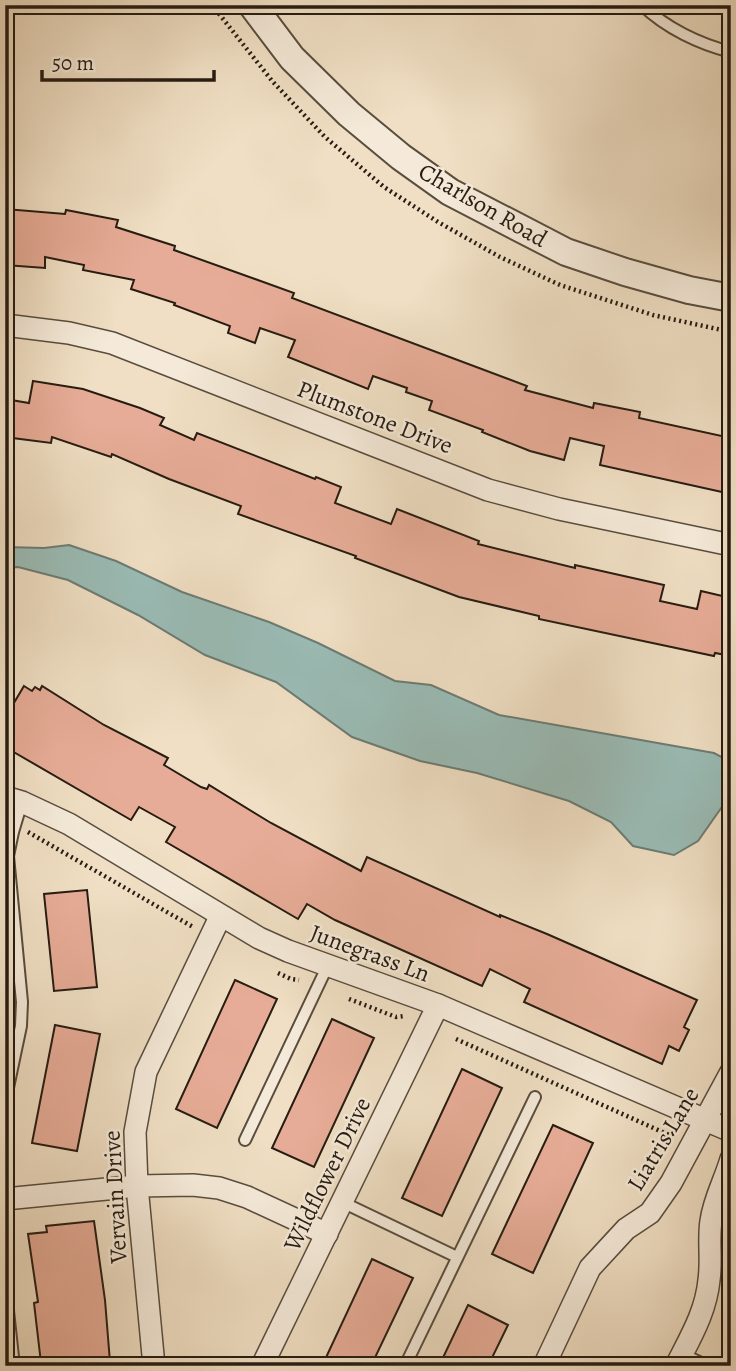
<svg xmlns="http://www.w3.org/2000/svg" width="736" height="1371" font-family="Alegreya,serif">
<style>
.water{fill:#9abcb6;stroke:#6c7c74;stroke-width:2}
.building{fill:#e7ac97;stroke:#261c12;stroke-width:2}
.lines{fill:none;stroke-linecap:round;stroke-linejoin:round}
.service-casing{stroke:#584d3e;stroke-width:14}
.minor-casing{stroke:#584d3e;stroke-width:24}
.tertiary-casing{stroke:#584d3e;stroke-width:30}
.path{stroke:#261c12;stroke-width:4.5;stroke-dasharray:2 3.5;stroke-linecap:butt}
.service{stroke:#f5ead9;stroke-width:10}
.minor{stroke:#f5ead9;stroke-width:21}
.tertiary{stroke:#f5ead9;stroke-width:26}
.labels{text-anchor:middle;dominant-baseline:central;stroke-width:5;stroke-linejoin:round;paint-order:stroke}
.street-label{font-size:24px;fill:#261c12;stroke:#f5ead9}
</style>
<rect width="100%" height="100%" fill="#f0dfc4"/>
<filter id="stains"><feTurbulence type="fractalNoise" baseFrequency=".00286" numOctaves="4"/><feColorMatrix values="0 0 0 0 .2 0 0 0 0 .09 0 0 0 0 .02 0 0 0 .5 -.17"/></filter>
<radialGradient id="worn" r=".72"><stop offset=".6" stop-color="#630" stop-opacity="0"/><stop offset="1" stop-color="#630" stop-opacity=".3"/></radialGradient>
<polygon class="water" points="69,545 116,561 182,592 269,622 318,643 395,681 431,685 499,715 714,753 731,762 731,794 698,841 674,855 633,846 611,822 569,801 477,773 420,761 352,737 276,682 205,655 138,615 68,580 18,567 5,568 5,547 44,548"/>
<g class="building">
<polygon points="5,209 65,214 66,210 118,220 116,227 175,246 174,250 294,293 292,298 527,386 525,390 593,408 594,403 640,412 639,418 731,438 731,494 600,465 604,446 570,438 564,460 530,451 482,432 483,430 429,410 432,401 406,392 407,388 373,376 368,389 288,357 295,340 260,328 255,343 228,333 230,326 174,305 175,303 131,289 134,280 83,270 84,265 45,257 45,268 5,265"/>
<polygon points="33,381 83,389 140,408 164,418 160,425 194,440 197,433 315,479 316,477 341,487 335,503 391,524 397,509 479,541 478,544 575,568 575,565 664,585 660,601 697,609 701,591 731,598 731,656 715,653 714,656 539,619 539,616 459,597 355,558 356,556 238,514 241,506 169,479 112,454 111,457 52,437 51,443 5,437 5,399 29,403"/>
<polygon points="24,686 32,691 35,687 40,690 42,686 104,725 168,758 164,765 201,787 207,789 209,785 271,823 361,871 367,857 500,917 500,915 547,934 697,1000 684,1027 689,1030 679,1051 669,1046 662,1064 524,1002 530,989 490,969 482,986 335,920 307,904 298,919 166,842 175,827 139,807 131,820 5,747 5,718"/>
<polygon points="87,890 97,987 54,991 44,894"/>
<polygon points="235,980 277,999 217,1128 176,1109"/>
<polygon points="332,1019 374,1038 314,1167 272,1148"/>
<polygon points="55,1025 100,1034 77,1151 32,1143"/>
<polygon points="462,1069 502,1088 442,1216 402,1198"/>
<polygon points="553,1125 593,1143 533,1273 492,1254"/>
<polygon points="94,1221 105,1300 110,1362 72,1366 60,1366 60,1361 41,1363 34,1303 38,1302 28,1234 47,1232 46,1226"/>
<polygon points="372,1259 413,1278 371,1366 322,1366"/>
<polygon points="468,1305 508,1325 488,1366 439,1366"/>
</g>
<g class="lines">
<g class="service-casing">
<g id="service">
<path d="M642,5C666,28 699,44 731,52"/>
<polyline points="5,1102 21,1026 22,1002 8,856 13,832 22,802"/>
<polyline points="245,1140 328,965"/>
<polyline points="342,1202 457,1257"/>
<polyline points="5,1283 14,1366"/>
<polyline points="682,1354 708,1366"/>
<polyline points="405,1366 535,1097"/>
</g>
</g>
<g class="minor-casing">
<g id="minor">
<polyline points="5,325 69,333 112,343 488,490 559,509 731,545"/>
<polyline points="5,797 22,802 69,824 259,938 288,951 438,1005 731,1131"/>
<polyline points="5,1199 137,1186 193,1185 219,1188 247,1197 327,1234"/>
<polyline points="154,1366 137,1186 135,1132 146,1072 220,917"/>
<polyline points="262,1366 438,1005"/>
<polyline points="544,1366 590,1268 626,1229 650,1213 671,1183 731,1072"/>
<path d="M676,1366C690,1338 706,1312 709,1280C712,1260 708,1240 711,1221C714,1199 725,1180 731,1159"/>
</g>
</g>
<g class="tertiary-casing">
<polyline id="tertiary" points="252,5 292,58 349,114 401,157 450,192 566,252 625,272 689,290 731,298"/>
</g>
<g class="path">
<polyline points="212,5 273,82 325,137 384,187 438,222 500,257 560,285 653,315 731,332"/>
<polyline points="28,832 193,927"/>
<polyline points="278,973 291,979 299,980"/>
<polyline points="349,999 396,1017 404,1016"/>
<polyline points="456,1039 669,1135 675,1133"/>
</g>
<use href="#service" class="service"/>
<use href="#minor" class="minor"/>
<use href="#tertiary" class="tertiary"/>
</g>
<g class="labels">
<g class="street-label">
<text transform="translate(483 205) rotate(30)">Charlson Road</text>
<text transform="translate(375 417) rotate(21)">Plumstone Drive</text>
<text transform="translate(370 953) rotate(20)">Junegrass Ln</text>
<text transform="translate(663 1139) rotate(-59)">Liatris Lane</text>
<text transform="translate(327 1174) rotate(-64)">Wildflower Drive</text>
<text transform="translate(115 1197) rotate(-93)">Vervain Drive</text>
</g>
</g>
<rect width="736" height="1371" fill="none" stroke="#f0dfc4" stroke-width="28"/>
<rect x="7" y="7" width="722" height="1357" fill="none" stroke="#261c12" stroke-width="3.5"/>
<rect x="14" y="14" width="708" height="1343" fill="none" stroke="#261c12" stroke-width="2"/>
<path d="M42 70v10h172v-10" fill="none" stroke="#261c12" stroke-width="3.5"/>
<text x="52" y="70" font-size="21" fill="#261c12" stroke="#f5ead9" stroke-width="5" paint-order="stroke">50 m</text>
<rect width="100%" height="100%" filter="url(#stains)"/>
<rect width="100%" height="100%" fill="url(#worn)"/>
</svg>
